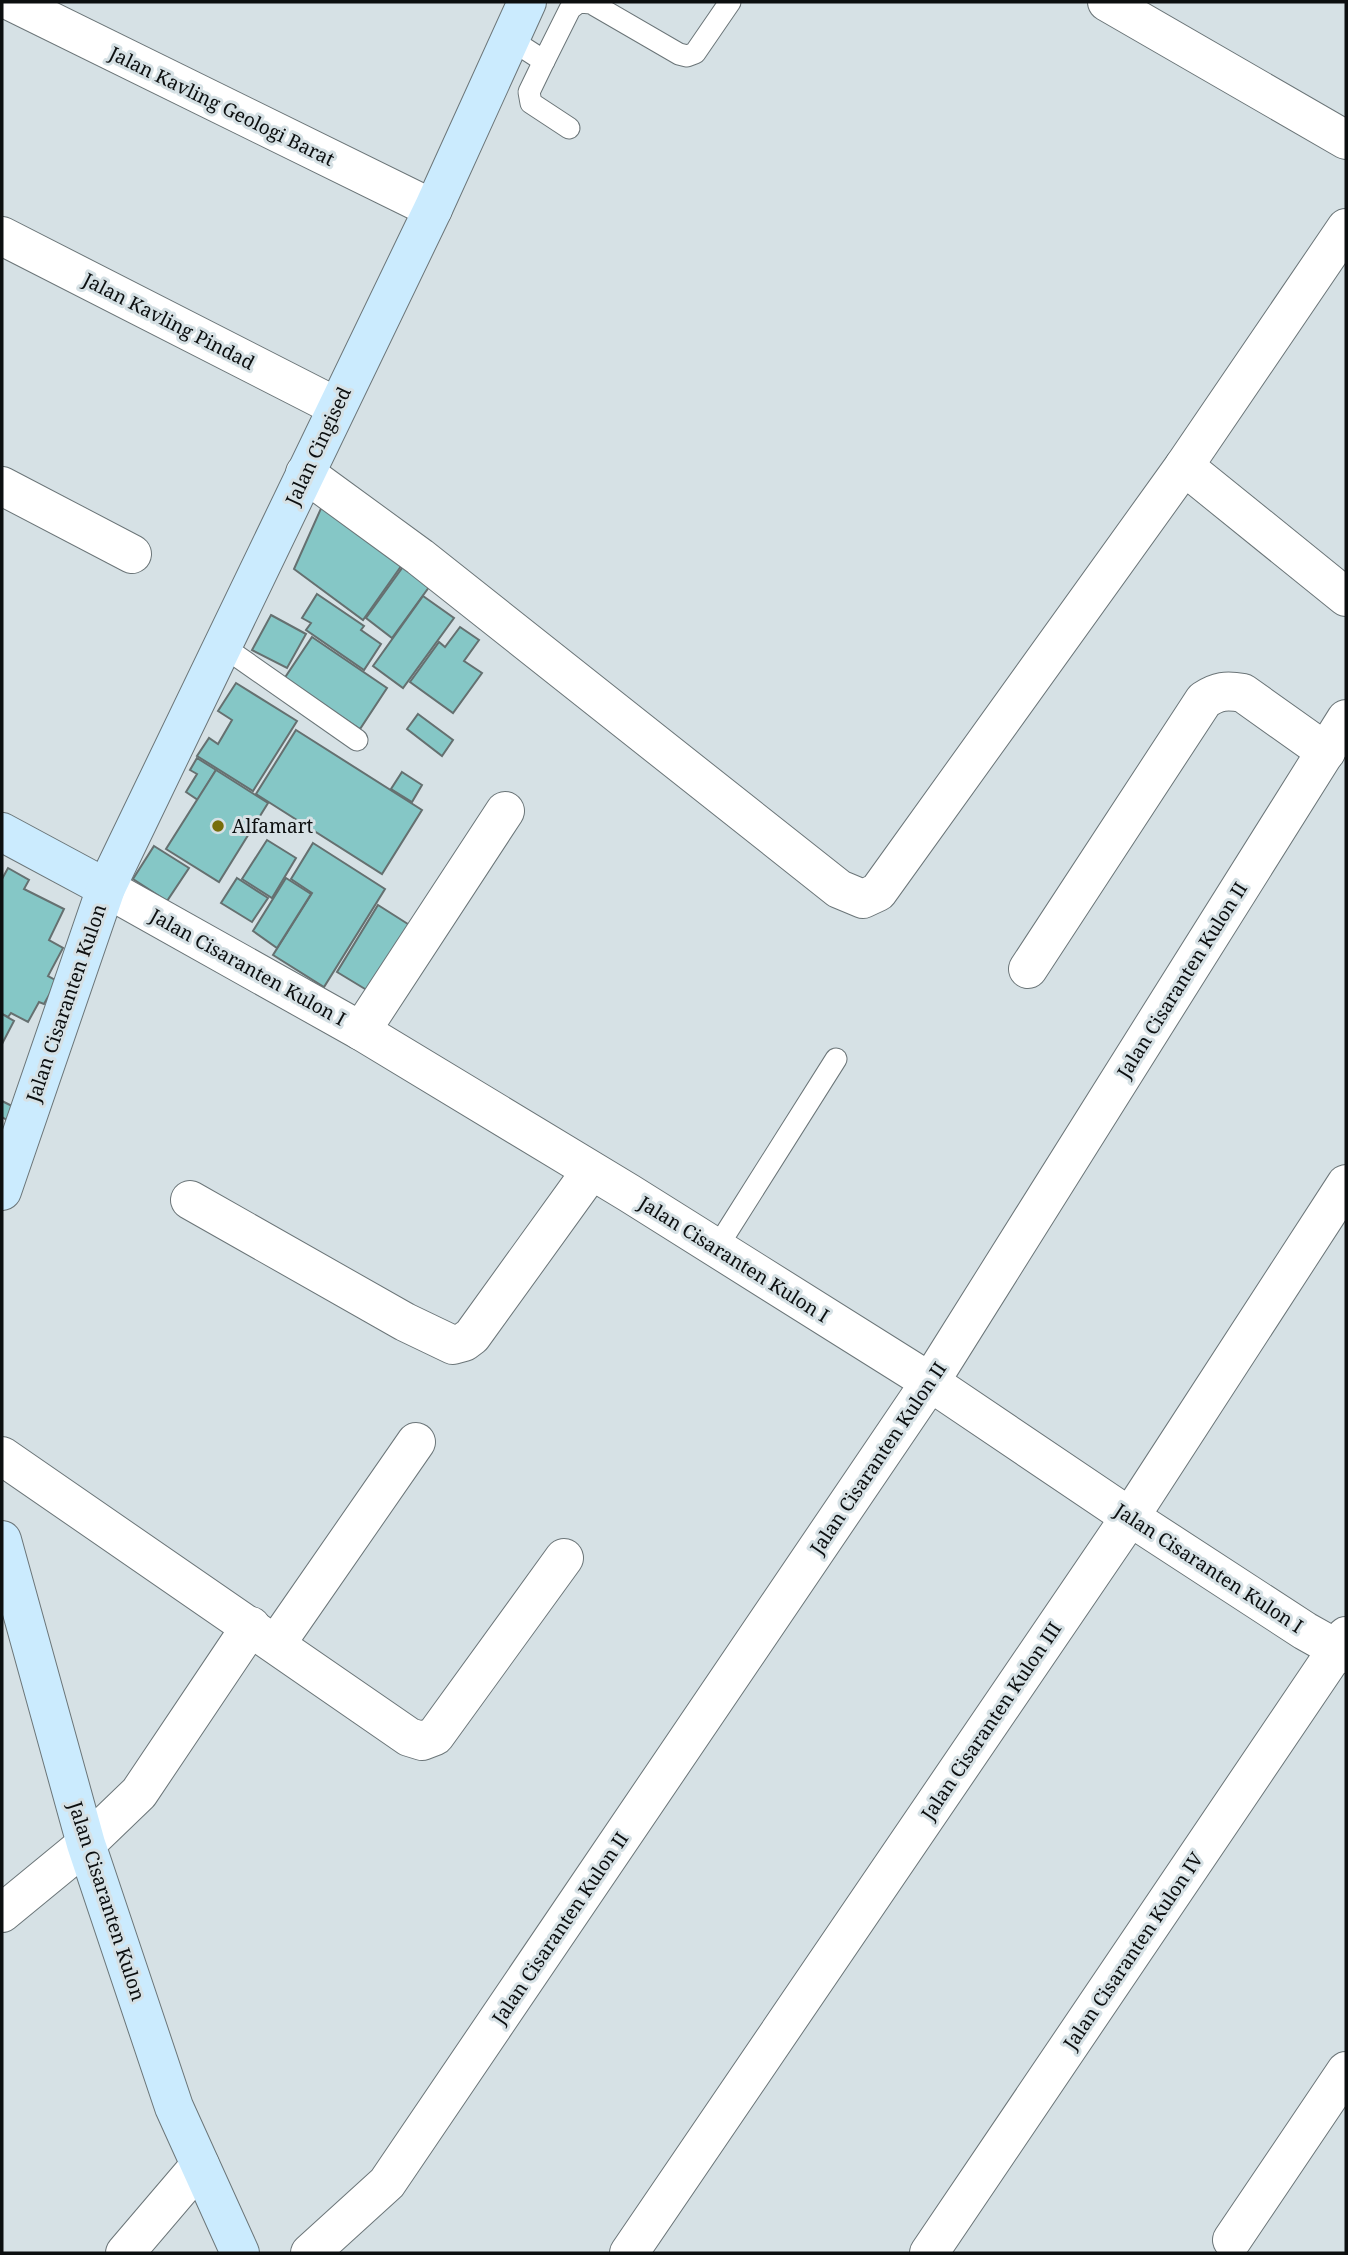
<svg xmlns="http://www.w3.org/2000/svg" width="1348" height="2255" font-family="'Noto Serif',serif">
<style>
.building{fill:#85c7c6;stroke:#657070;stroke-width:2}
.lines{fill:none;stroke-linecap:round;stroke-linejoin:round}
.service-casing{stroke:#6b7578;stroke-width:23}
.minor-casing{stroke:#6b7578;stroke-width:40}
.secondary-casing{stroke:#6b7578;stroke-width:40}
.service{stroke:#fff;stroke-width:21}
.minor{stroke:#fff;stroke-width:38}
.secondary{stroke:#cbebfe;stroke-width:38}
.poi-dot{fill:#776d0a;stroke:#d6e1e5;stroke-width:2.5}
.labels{text-anchor:middle;dominant-baseline:central;stroke-width:6;stroke-linejoin:round;paint-order:stroke}
.street-label{font-size:19px;fill:#0c0f10;stroke:#d6e1e5}
.poi-label{font-size:19px;fill:#0c0f10;stroke:#d6e1e5;text-anchor:start}
</style>
<rect width="100%" height="100%" fill="#d6e1e5"/>
<g class="building">
<polygon points="323,504 404,562 363,620 294,569"/>
<polygon points="405,564 432,583 392,638 366,618"/>
<polygon points="317,594 364,626 361,630 381,644 364,670 306,630 311,623 302,618"/>
<polygon points="423,596 454,618 403,688 373,666"/>
<polygon points="271,615 306,634 287,668 252,650"/>
<polygon points="460,627 479,640 464,661 482,673 453,713 410,682 439,642 445,647"/>
<polygon points="312,637 387,688 360,729 284,679"/>
<polygon points="236,683 297,721 253,791 197,756 209,738 218,744 232,720 218,711"/>
<polygon points="418,714 453,740 442,756 407,729"/>
<polygon points="296,730 422,810 382,874 256,794"/>
<polygon points="197,758 216,770 198,800 186,792 197,774 190,770"/>
<polygon points="216,770 268,803 219,882 166,849"/>
<polygon points="402,772 422,785 412,802 391,789"/>
<polygon points="267,840 296,858 272,898 242,879"/>
<polygon points="313,843 385,889 324,987 273,955 312,893 291,879"/>
<polygon points="154,846 189,868 167,901 133,879"/>
<polygon points="8,868 29,880 24,889 64,909 49,940 63,948 48,976 57,981 44,1004 39,1002 28,1022 11,1013 8,1017 2,1014 2,879"/>
<polygon points="237,878 268,898 252,922 221,903"/>
<polygon points="286,878 311,894 277,948 253,931"/>
<polygon points="378,905 411,926 370,992 337,972"/>
<polygon points="2,1014 14,1021 2,1044"/>
<polygon points="2,1101 14,1107 7,1120 2,1117"/>
</g>
<g class="lines">
<g class="service-casing">
<g id="service">
<polyline points="510,39 544,61 570,9 579,2 591,3 679,54 687,56 695,53 730,2"/>
<polyline points="544,61 529,92 531,103 569,128"/>
<polyline points="224,647 357,740"/>
<polyline points="716,1249 836,1059"/>
</g>
</g>
<g class="minor-casing">
<g id="minor">
<polyline points="12,2 433,209"/>
<polyline points="1107,2 1346,140"/>
<polyline points="2,236 337,407"/>
<polyline points="1184,466 1346,597"/>
<polyline points="305,473 420,557 839,889 863,899 878,892 1184,466 1346,228"/>
<polyline points="2,486 132,554"/>
<polyline points="106,888 361,1031 629,1193 930,1382 1130,1517 1305,1631 1346,1654"/>
<path d="M1028,969L1204,700C1218,691 1226,690 1243,693L1326,752"/>
<polyline points="361,1031 505,811"/>
<polyline points="190,1200 405,1322 453,1345 464,1342 472,1336 591,1171"/>
<polyline points="2,1456 409,1737 422,1741 435,1736 564,1558"/>
<polyline points="276,1644 416,1442"/>
<polyline points="2,1913 86,1844 139,1793 251,1626"/>
<polyline points="1232,2240 1346,2071"/>
<polyline points="125,2253 200,2165"/>
<polyline points="310,2253 387,2183 930,1382 1346,719"/>
<polyline points="629,2253 1130,1517 1346,1184"/>
<polyline points="929,2253 1346,1636"/>
</g>
</g>
<g class="secondary-casing">
<g id="secondary">
<polyline points="2,832 106,888"/>
<polyline points="2,1191 106,888 433,209 527,2"/>
<polyline points="2,1540 86,1844 174,2107 240,2253"/>
</g>
</g>
<use href="#service" class="service"/>
<use href="#minor" class="minor"/>
<use href="#secondary" class="secondary"/>
</g>
<circle class="poi-dot" cx="218" cy="826" r="7"/>
<g class="labels">
<g class="street-label">
<text transform="translate(222 106) rotate(26)">Jalan Kavling Geologi Barat</text>
<text transform="translate(169 321) rotate(27)">Jalan Kavling Pindad</text>
<text transform="translate(318 446) rotate(-65)">Jalan Cingised</text>
<text transform="translate(248 967) rotate(29)">Jalan Cisaranten Kulon I</text>
<text transform="translate(1182 980) rotate(-58)">Jalan Cisaranten Kulon II</text>
<text transform="translate(66 1003) rotate(-71)">Jalan Cisaranten Kulon</text>
<text transform="translate(734 1259) rotate(32)">Jalan Cisaranten Kulon I</text>
<text transform="translate(878 1458) rotate(-56)">Jalan Cisaranten Kulon II</text>
<text transform="translate(1209 1568) rotate(33)">Jalan Cisaranten Kulon I</text>
<text transform="translate(991 1721) rotate(-56)">Jalan Cisaranten Kulon III</text>
<text transform="translate(107 1901) rotate(72)">Jalan Cisaranten Kulon</text>
<text transform="translate(560 1928) rotate(-56)">Jalan Cisaranten Kulon II</text>
<text transform="translate(1133 1951) rotate(-56)">Jalan Cisaranten Kulon IV</text>
</g>
<g class="poi-label">
<text x="232" y="826">Alfamart</text>
</g>
</g>
<rect width="1348" height="2255" fill="none" stroke="#0c0f10" stroke-width="7"/>
</svg>
